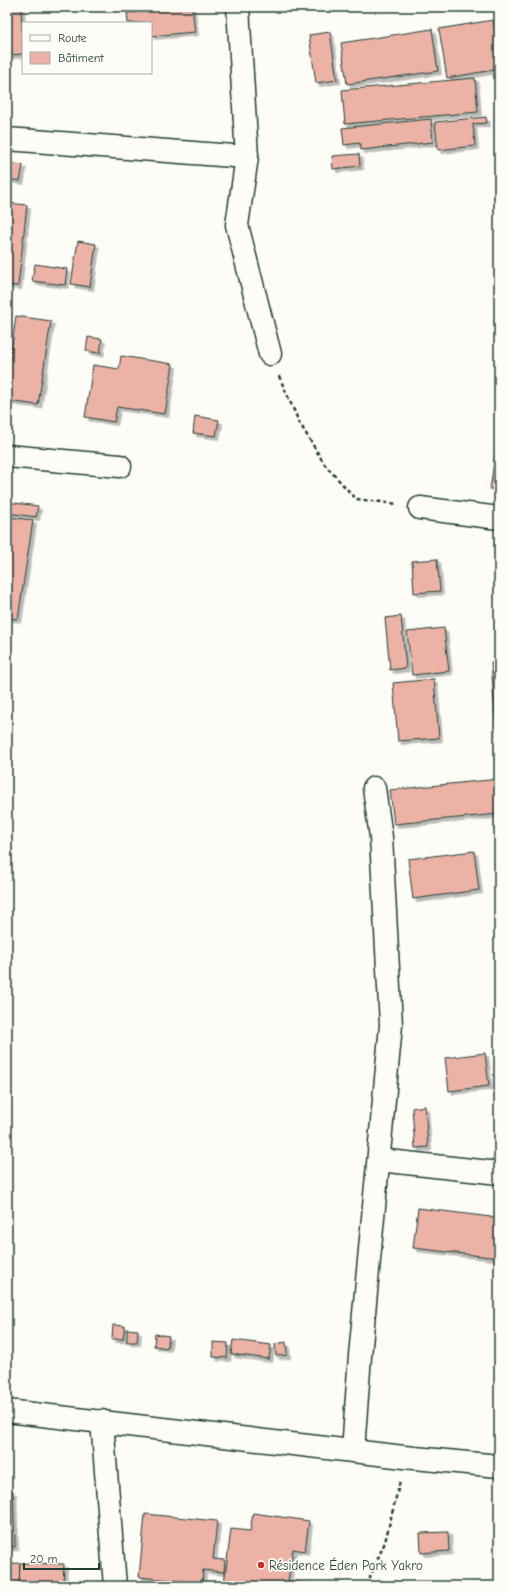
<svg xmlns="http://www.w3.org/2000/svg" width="506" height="1593" font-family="'Comic Neue',sans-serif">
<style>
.building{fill:#ecb2a6;stroke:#1f3d34;filter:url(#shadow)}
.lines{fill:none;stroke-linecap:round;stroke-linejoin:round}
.minor-casing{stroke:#1f3d34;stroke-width:25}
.tertiary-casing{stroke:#1f3d34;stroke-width:25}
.path{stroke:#1f3d34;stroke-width:2.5;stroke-dasharray:4 3;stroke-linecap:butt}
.minor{stroke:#fdfcf7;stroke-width:22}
.tertiary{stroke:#fdfcf7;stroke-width:22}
.poi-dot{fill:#c8321e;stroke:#fdfcf7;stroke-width:1.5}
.labels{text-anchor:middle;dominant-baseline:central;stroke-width:3.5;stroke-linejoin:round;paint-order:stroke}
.poi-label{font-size:13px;fill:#1f3d34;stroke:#fdfcf7;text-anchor:start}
</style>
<defs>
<filter id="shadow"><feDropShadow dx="3.5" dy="3.5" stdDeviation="0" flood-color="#0004"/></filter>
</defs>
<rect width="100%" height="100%" fill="#fdfcf7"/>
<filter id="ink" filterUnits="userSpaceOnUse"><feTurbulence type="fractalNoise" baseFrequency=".025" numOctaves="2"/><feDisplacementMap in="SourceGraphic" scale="8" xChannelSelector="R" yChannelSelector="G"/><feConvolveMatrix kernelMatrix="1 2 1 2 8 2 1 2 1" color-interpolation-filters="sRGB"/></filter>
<g filter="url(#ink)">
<g class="building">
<polygon points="7,7 21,7 23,54 7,55"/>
<polygon points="192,7 195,32 151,36 151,23 128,23 127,13"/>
<polygon points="493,20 499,54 499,69 447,78 439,29"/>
<polygon points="432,29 438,71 347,84 341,43"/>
<polygon points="330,32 337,80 316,83 309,35"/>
<polygon points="475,78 478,112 345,124 342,90"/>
<polygon points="486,117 487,123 473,124 475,146 438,150 435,122"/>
<polygon points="431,119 433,142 361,150 360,143 344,145 342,128"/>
<polygon points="359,154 360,166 333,169 332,156"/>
<polygon points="7,163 23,165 20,181 7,179"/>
<polygon points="7,203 27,205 18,286 7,285"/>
<polygon points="78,241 96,244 90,287 71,284"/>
<polygon points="35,264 67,269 65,285 32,281"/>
<polygon points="16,316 51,321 38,405 7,401 7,382"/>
<polygon points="88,337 102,339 100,353 86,351"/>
<polygon points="121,356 173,364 165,414 117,407 114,422 85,417 93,365 119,369"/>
<polygon points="498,403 499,403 499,420 496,420"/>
<polygon points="195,416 219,420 216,436 193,433"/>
<polygon points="497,442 499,442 499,490 490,489"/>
<polygon points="7,502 38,506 36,517 7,513"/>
<polygon points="7,517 33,520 18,619 7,618"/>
<polygon points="437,559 440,591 414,593 412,561"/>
<polygon points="401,616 406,668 390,670 385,618"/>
<polygon points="444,628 449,671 412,675 407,632"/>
<polygon points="499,662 499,742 497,742 491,663"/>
<polygon points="434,679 439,738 398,741 393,683"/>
<polygon points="499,779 499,814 394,824 390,790"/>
<polygon points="474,851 479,890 413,899 408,859"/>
<polygon points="485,1053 489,1086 449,1091 445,1058"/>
<polygon points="425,1106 428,1147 415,1148 412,1108"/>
<polygon points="418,1208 499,1218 499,1258 413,1248"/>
<polygon points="113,1325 125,1326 123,1339 112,1339"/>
<polygon points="127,1329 138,1330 137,1342 127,1342"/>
<polygon points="155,1334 169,1336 167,1348 154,1346"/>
<polygon points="233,1340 271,1345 269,1359 231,1354"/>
<polygon points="213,1342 228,1343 227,1358 213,1357"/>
<polygon points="286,1342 287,1355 276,1356 275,1344"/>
<polygon points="7,1491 13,1491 15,1547 7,1547"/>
<polygon points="253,1513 309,1521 305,1551 293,1549 288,1581 315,1584 315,1586 236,1586 224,1584 231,1529 250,1531"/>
<polygon points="145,1514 217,1521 213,1559 225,1560 224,1572 203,1570 202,1583 139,1577"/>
<polygon points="448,1532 449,1551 421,1553 420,1533"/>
<polygon points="20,1563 19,1586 7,1586 7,1564"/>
<polygon points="20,1563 64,1564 63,1586 19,1586"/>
</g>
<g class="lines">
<g class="minor-casing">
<g id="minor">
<polyline points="238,7 247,157 237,225 270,354"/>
<polyline points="7,139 247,157"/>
<polyline points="7,456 120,466"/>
<polyline points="420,508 499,518"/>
<polyline points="379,1160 499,1173"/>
<polyline points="102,1421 115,1586"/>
<polyline points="353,1450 360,1356 391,1025 381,837 374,788"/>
</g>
</g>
<g class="tertiary-casing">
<polyline id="tertiary" points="7,1411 404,1457 499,1466"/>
</g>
<g class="path">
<polyline points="279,376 299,422 325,465 356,499 397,504"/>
<polyline points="370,1586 370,1577 385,1542 400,1481"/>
</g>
<use href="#minor" class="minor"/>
<use href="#tertiary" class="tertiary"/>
</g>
</g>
<circle class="poi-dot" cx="261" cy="1565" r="4"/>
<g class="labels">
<g class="poi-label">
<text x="269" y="1565">Résidence Éden Park Yakro</text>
</g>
</g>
<rect width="506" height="1593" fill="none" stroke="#fdfcf7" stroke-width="24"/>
<rect x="12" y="12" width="482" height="1569" fill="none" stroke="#1f3d34" stroke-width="1.5" filter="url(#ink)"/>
<rect x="22" y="22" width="130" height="52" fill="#fdfcf7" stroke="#a4b0a9"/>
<rect x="30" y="35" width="20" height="6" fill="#fdfcf7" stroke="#a4b0a9"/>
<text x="58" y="42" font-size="12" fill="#1f3d34">Route</text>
<rect x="30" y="52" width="20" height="12" fill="#ecb2a6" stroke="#a4b0a9"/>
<text x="58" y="62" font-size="12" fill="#1f3d34">Bâtiment</text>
<path d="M24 1563v6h75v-6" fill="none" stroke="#1f3d34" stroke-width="2"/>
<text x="30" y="1563" font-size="12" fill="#1f3d34" stroke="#fdfcf7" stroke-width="3" paint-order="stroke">20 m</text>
</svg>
